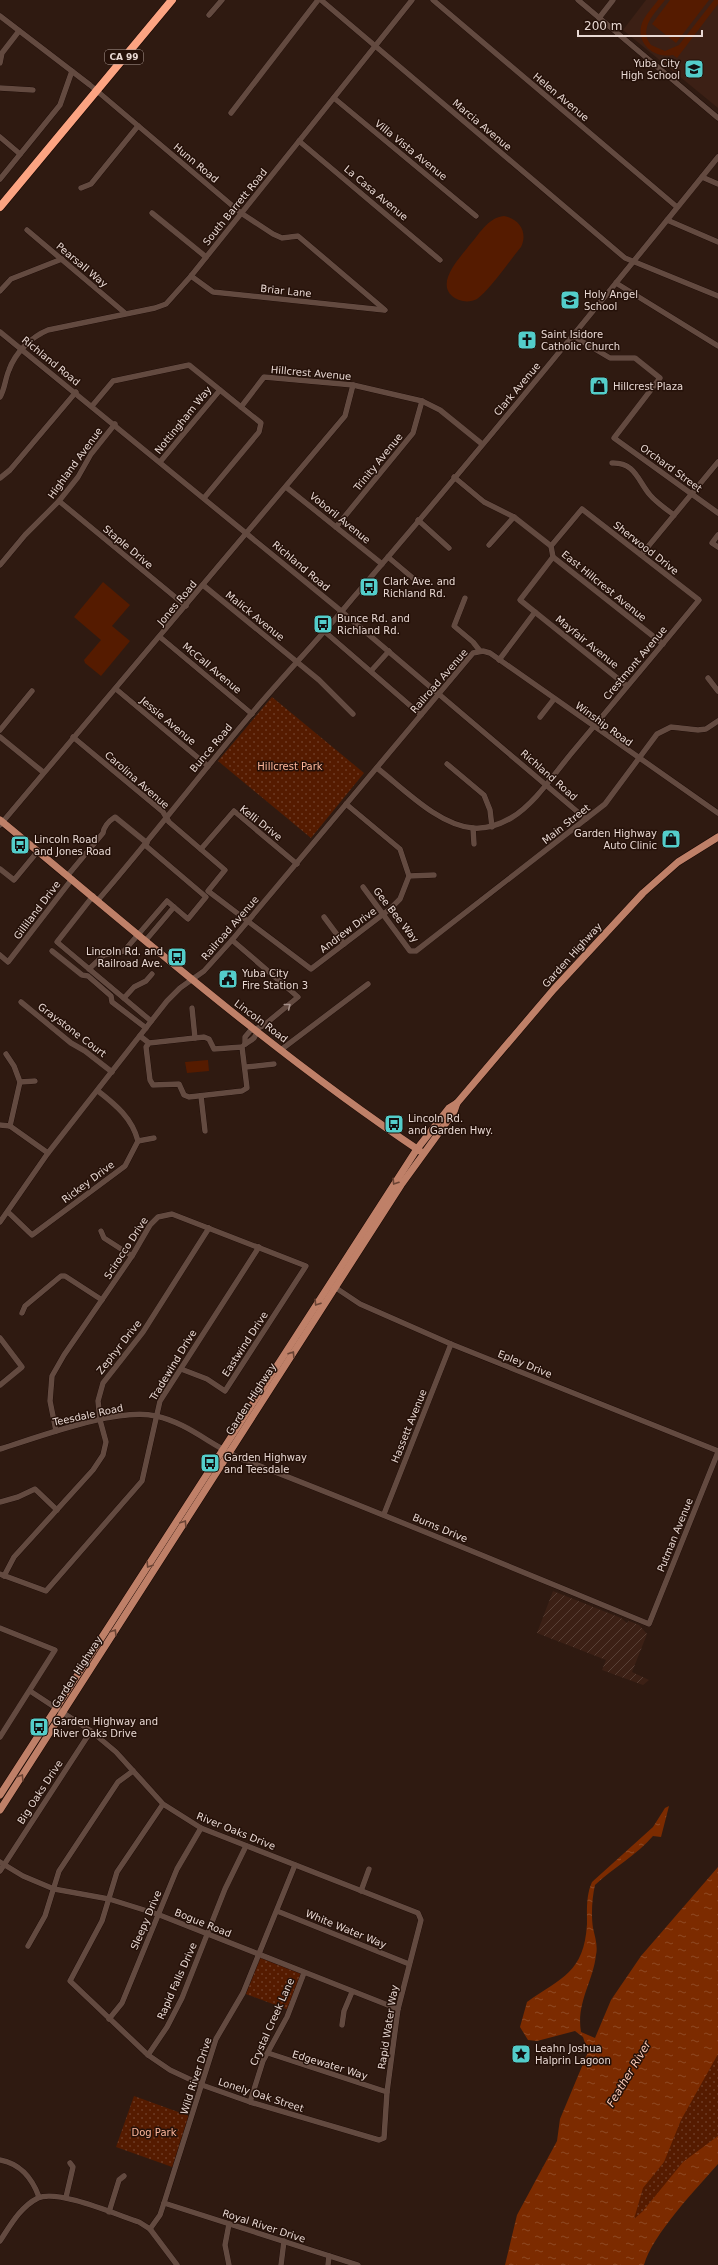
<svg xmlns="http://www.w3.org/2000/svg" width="718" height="2265" font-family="'DejaVu Sans',sans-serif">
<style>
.built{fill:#3c2015}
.industrial{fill:url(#industrial-furrows)}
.grass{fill:url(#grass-dots)}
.garden{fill:#551b00}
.water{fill:url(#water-ripples)}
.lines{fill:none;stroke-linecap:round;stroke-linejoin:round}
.minor-casing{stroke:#160501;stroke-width:6}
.major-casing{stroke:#160501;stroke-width:8}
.highway-casing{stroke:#160501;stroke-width:9}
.minor{stroke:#634a40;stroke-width:5.5}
.major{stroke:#bf8068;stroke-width:7}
.highway{stroke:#fca482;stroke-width:8}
.oneway{stroke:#a6918a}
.oneway2{stroke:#6a4334}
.labels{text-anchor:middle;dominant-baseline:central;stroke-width:3;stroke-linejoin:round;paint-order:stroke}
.shield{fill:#251109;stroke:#ae9c96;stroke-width:1}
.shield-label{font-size:9px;font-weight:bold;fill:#e8d8d3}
.poi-label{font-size:10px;fill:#e8d8d3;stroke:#251109;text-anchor:start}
.street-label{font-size:10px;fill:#e8d8d3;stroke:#251109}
.park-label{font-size:10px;fill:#feb79b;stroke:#251109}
.water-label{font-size:11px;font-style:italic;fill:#facab7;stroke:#251109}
</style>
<defs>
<pattern id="industrial-furrows" width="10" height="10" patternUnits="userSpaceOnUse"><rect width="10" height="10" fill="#3c2015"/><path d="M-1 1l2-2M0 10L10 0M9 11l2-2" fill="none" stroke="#584036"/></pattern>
<pattern id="grass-dots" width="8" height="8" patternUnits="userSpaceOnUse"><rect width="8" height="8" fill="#551b00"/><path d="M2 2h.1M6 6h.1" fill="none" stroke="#6d3b24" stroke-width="1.8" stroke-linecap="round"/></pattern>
<pattern id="water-ripples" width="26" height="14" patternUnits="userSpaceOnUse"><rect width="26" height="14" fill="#7c2b00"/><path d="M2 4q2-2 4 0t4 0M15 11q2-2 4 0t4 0" fill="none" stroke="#8f4924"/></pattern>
</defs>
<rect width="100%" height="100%" fill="#2f1a11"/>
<polygon class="built" points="646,0 718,0 718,108 623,30"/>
<polygon class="industrial" points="553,1591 621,1618 627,1623 629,1621 639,1625 647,1634 632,1672 649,1680 643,1685 602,1670 606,1660 537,1633"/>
<g class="grass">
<polygon points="272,697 364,773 311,838 218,761"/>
<polygon points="259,1955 304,1973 289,2010 243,1993"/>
<polygon points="718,2040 718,2159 629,2236 640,2170"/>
<polygon points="134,2096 192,2117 175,2168 116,2147"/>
</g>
<g class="garden">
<path d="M658,0H665C655,13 638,28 651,45L665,51L679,45L714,0H718V4L677,58L673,55C654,59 635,43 642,23C645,15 653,7 658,0Z"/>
<polygon points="670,0 709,0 676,43 652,24"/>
<path d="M504,216C520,219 528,233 521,247C510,260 490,290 477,299C472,302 464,302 459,300C431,288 458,260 468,247C478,236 488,217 504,216Z"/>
<polygon points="103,582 130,605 112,626 130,641 101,676 85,663 84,660 101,640 74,617"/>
<polygon points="208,1060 209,1071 187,1073 185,1062"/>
</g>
<path class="water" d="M669,1806L661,1837L653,1836C637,1855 613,1868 595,1885C592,1898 591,1915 593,1928C595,1937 598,1946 596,1955C593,1982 576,2003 581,2032L595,2038L611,2000L641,1956L718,1867V2054L681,2120L664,2162L643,2188L634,2219L643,2211L683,2162L718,2136V2164C697,2188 652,2235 644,2265H505L517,2215L557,2141L560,2119L588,2052L583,2037L575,2031L537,2041L528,2040L520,2027L527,2002C562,1977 584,1973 587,1924C587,1910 586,1895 592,1882L653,1827L665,1808Z"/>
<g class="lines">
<g class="minor-casing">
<g id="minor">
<polyline points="321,0 625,258 718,296"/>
<polyline points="433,0 677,207"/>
<polyline points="578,0 718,118"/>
<polyline points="209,15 222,0"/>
<polyline points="0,16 90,85 241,213 273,234 282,238 298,236 385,310"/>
<polyline points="599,18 613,0"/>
<polyline points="0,63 2,53 19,31"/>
<polyline points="0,88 33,90"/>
<polyline points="334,98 476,216"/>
<polyline points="231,113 318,0"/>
<polyline points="0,137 20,154"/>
<polyline points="299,141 440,260"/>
<polyline points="702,177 718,184"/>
<polyline points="0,179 60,105 72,71"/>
<polyline points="81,188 91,184 138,126"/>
<polyline points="152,213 206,257"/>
<polyline points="667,220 718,242"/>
<polyline points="27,230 125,313"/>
<polyline points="191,276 213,292 384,310"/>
<polyline points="616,283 718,346"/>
<polyline points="0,291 11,279 62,259"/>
<polyline points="0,332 335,606 586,819"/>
<polyline points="573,336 610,358 635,358 660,378 614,438 718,513"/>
<path d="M0,397C5,389 5,379 9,370C15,353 31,337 48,330L155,308L166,304L191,276L412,0"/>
<polyline points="92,406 113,381 189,365 261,423 259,432 204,498"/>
<polyline points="241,407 264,377 353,385 422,401 440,410 482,444"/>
<polyline points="160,462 220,390"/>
<path d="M612,463C635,462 638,481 650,495C657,503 666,509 674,515"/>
<polyline points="454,477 484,502 514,517 551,546"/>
<polyline points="0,478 10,470 76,392"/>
<polyline points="286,487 382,564"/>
<polyline points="59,501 186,606"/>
<polyline points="418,520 449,548"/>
<polyline points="336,527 413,433 422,401"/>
<polyline points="718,535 712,543 718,547"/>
<polyline points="489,545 514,517"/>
<polyline points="641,555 718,462"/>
<polyline points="388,557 414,579 422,581"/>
<polyline points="553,557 663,644"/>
<polyline points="0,565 25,535 59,501 78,477 91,454 115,424"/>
<polyline points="203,585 319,680 353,714"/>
<polyline points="465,598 454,626 473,642 480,651"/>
<polyline points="324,631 421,715"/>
<polyline points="160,637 252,714"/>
<polyline points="499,660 535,612"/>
<polyline points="371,671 389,651"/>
<polyline points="708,678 718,691"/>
<polyline points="116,689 208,766"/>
<polyline points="540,717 554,699"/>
<polyline points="0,730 32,691"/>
<polyline points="0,737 43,772"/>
<polyline points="73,737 163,812 169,822 225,870 208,891 311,969 390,909 400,899 409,876 400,849 346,804"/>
<polyline points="447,764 484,795 490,810 492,827"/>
<path d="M377,768C404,789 438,825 473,828C487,829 499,825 511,818C535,804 556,771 575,749C616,700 658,650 699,600L582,509L551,546L553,557L520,600L627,686"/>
<polyline points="0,825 345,416 353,385"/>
<polyline points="473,828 474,844"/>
<polyline points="201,849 234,811 297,864"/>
<polyline points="0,869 14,880 38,851"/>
<path d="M68,875L103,833C104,826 109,821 115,817L147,843"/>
<polyline points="409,876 434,875"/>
<polyline points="363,887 410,951 416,951 605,804 657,734 671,727 698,730 706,729 718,721"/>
<polyline points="93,896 57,942 151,1021"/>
<path d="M98,900C151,839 200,774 253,712C285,674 320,638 352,599C477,454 598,306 718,157"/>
<polyline points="324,917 344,944"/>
<polyline points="146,940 174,907"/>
<polyline points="232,940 298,997 263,1026 250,1031 245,1037 245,1044"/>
<polyline points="52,951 82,975 88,976 111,996 112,1002 146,1028"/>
<polyline points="0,955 8,962 72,879"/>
<polyline points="89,969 104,955 124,951 167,901 188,919 206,897 145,845"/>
<polyline points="124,998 134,987 146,981 152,974"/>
<polyline points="21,1002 71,1043 85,1051 112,1072"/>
<polyline points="192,1008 195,1038"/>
<polyline points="140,1036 149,1043 204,1037 209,1039 214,1049 242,1047 247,1088 242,1091 189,1097 184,1095 179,1084 153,1085 150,1080 146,1047 149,1043"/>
<path d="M244,1045C250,1040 256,1040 257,1030"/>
<polyline points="282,1049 368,984"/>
<polyline points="6,1054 14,1066 20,1082 10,1126"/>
<polyline points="246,1067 274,1064"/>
<polyline points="20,1082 35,1081"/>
<polyline points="201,1096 205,1131"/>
<polyline points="0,1125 10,1126 48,1153"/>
<polyline points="138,1141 154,1138"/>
<path d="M8,1212L32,1235L125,1166L138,1141C132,1118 116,1105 98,1091"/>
<polyline points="0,1222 48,1153 167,1001 180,988 204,971 232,940 473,653 483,651 490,653 718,813"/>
<polyline points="101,1231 104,1238 132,1256"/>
<polyline points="333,1286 360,1304 451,1344 718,1451"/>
<polyline points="22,1313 25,1306 61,1276 65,1276 102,1300"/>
<polyline points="0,1338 22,1367 0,1385"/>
<polyline points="56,1431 50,1401 52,1376 64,1355 132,1256 150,1225 158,1217 172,1214 306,1266 225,1391 207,1379 181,1369"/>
<path d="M0,1449C39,1437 117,1407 156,1416C189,1423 215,1449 247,1461C382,1513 515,1569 649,1624L718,1452"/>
<polyline points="0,1502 18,1497 35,1489 57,1510"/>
<polyline points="384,1514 451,1344"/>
<polyline points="0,1574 46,1591 142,1481 160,1401 259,1247"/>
<polyline points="4,1576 14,1557 93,1470 103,1455 106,1442 100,1420 98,1401 103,1383 143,1332 209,1228"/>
<polyline points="0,1628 55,1650 0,1737"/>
<polyline points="30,1691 91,1731 116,1752 163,1804 201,1828 418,1913 421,1920 398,2009 387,2092 384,2138 379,2140 250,2102 202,2085 170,2070 148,2055 70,1981 102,1921 117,1872 163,1804"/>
<polyline points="0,1862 23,1876 54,1889 109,1899 157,1914 398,2009"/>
<polyline points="0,1871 91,1731"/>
<polyline points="361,1891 369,1869"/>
<polyline points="277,1911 409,1964"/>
<polyline points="28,1946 45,1916 59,1871 118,1782 133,1771"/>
<polyline points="109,2019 122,2003 177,1869 201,1828"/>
<polyline points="342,2025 344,2011 352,1992"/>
<polyline points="268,2053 387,2092"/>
<polyline points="148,2055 167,2027 182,1998 225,1889 246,1846"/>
<polyline points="250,2102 263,2061 287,2017 304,1973"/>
<path d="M0,2160C21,2164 32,2178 39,2197"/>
<polyline points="66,2197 73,2167 70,2163"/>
<polyline points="164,2203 358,2265"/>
<polyline points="109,2212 119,2180 124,2176"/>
<polyline points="229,2224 225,2245 229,2265"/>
<polyline points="150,2229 160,2215 164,2203 216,2039 243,1993 295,1865"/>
<path d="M0,2241C10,2226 20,2207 38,2198C58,2189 117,2215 139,2222L150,2229L177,2265"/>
<polyline points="281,2265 284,2241"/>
<polyline points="328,2265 329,2256"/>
</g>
</g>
<g class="major-casing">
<g id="major">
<path d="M0,820C137,933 272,1052 420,1151"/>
<polyline points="0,1795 417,1149 449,1108 457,1103 554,989 643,893 678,862 718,837"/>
<polyline points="0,1810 401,1185 454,1112 457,1103"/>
</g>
</g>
<g class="highway-casing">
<polyline id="highway" points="0,207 172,0"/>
</g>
<use href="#minor" class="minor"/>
<use href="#major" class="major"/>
<use href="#highway" class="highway"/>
</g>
<defs><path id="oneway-chevron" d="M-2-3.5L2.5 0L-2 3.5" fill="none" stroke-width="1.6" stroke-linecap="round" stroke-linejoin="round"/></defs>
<use class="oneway" href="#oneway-chevron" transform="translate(288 1006) rotate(-38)"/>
<g class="oneway2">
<use href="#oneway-chevron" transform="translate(395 1182) rotate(123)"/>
<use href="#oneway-chevron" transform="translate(317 1303) rotate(123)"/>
<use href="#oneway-chevron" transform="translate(292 1354) rotate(-57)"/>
<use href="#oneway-chevron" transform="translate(184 1523) rotate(-57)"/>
<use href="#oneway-chevron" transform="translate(149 1565) rotate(123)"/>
<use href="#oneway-chevron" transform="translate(114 1632) rotate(-58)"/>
<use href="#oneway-chevron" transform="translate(21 1777) rotate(-57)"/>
</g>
<defs>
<g id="school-square" transform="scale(1)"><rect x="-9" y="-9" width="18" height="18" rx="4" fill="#53cdca" stroke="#251109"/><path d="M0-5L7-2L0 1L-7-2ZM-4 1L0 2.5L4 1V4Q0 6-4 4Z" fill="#111"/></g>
<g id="church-square" transform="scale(1)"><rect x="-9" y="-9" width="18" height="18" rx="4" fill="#53cdca" stroke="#251109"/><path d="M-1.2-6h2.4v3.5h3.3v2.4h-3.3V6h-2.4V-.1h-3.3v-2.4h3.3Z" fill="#111"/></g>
<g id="shop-square" transform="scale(1)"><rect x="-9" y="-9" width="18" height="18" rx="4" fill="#53cdca" stroke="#251109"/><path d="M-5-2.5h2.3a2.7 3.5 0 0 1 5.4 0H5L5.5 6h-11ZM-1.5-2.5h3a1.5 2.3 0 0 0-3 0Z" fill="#111"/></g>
<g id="bus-square" transform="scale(1)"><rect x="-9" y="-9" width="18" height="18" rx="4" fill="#53cdca" stroke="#251109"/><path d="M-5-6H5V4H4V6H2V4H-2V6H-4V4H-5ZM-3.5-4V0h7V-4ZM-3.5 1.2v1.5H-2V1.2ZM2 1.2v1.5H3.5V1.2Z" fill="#111"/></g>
<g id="civic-square" transform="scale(1)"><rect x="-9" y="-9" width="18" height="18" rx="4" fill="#53cdca" stroke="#251109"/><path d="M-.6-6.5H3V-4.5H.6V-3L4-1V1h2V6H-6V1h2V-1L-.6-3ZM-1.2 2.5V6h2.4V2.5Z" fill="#111"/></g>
<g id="sight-square" transform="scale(1)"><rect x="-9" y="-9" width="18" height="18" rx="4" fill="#53cdca" stroke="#251109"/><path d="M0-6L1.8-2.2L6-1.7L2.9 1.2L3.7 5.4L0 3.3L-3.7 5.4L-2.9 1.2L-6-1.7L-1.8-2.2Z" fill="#111"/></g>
</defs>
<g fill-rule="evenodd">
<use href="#school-square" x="694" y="69"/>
<use href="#school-square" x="570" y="300"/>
<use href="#church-square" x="527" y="340"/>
<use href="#shop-square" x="599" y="386"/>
<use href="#bus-square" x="369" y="587"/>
<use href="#bus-square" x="323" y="624"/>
<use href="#shop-square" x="671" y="839"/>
<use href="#bus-square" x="20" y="845"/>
<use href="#bus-square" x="177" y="957"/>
<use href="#civic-square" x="228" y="979"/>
<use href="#bus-square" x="394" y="1124"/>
<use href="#bus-square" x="210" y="1463"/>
<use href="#bus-square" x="39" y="1727"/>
<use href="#sight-square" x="521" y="2054"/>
</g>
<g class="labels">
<rect class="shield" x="105" y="50" width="38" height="14" rx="3"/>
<g class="shield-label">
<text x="124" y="57">CA 99</text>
</g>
<g class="poi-label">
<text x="680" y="63" text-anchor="end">Yuba City<tspan x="680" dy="12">High School</tspan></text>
<text x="584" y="294">Holy Angel<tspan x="584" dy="12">School</tspan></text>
<text x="541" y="334">Saint Isidore<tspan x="541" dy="12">Catholic Church</tspan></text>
<text x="613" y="386">Hillcrest Plaza</text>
<text x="383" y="581">Clark Ave. and<tspan x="383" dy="12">Richland Rd.</tspan></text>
<text x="337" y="618">Bunce Rd. and<tspan x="337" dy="12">Richland Rd.</tspan></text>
<text x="657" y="833" text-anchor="end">Garden Highway<tspan x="657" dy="12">Auto Clinic</tspan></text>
<text x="34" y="839">Lincoln Road<tspan x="34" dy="12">and Jones Road</tspan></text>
<text x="163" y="951" text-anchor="end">Lincoln Rd. and<tspan x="163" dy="12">Railroad Ave.</tspan></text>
<text x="242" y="973">Yuba City<tspan x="242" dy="12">Fire Station 3</tspan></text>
<text x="408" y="1118">Lincoln Rd.<tspan x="408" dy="12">and Garden Hwy.</tspan></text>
<text x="224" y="1457">Garden Highway<tspan x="224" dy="12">and Teesdale</tspan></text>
<text x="53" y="1721">Garden Highway and<tspan x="53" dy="12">River Oaks Drive</tspan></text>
<text x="535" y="2048">Leahn Joshua<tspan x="535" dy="12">Halprin Lagoon</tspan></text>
</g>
<g class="street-label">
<text transform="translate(561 97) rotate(40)">Helen Avenue</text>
<text transform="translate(482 125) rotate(40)">Marcia Avenue</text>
<text transform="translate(411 150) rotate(39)">Villa Vista Avenue</text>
<text transform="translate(196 163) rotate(40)">Hunn Road</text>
<text transform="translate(376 193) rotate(40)">La Casa Avenue</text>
<text transform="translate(235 207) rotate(-51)">South Barrett Road</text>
<text transform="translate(82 265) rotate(40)">Pearsall Way</text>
<text transform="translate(286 291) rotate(6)">Briar Lane</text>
<text transform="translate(51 361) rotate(39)">Richland Road</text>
<text transform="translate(311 373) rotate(5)">Hillcrest Avenue</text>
<text transform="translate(517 389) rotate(-50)">Clark Avenue</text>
<text transform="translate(183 420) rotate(-51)">Nottingham Way</text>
<text transform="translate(378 462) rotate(-51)">Trinity Avenue</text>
<text transform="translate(75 463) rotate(-54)">Highland Avenue</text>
<text transform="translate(671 468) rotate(36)">Orchard Street</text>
<text transform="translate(340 518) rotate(39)">Voboril Avenue</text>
<text transform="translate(128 547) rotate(40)">Staple Drive</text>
<text transform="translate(646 548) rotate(38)">Sherwood Drive</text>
<text transform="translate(301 566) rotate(40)">Richland Road</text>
<text transform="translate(604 586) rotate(39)">East Hillcrest Avenue</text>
<text transform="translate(177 603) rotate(-50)">Jones Road</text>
<text transform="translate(255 616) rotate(39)">Malick Avenue</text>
<text transform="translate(587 642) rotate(39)">Mayfair Avenue</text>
<text transform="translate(635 663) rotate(-50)">Crestmont Avenue</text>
<text transform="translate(212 668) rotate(40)">McCall Avenue</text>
<text transform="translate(439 681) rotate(-49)">Railroad Avenue</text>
<text transform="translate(168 721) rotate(40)">Jessie Avenue</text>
<text transform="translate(604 724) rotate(36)">Winship Road</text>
<text transform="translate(211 748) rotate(-50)">Bunce Road</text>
<text transform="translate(549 775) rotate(41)">Richland Road</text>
<text transform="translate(137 780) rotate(41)">Carolina Avenue</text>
<text transform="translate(261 823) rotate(38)">Kelli Drive</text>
<text transform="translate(566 824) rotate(-38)">Main Street</text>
<text transform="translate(37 910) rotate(-53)">Gilliland Drive</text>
<text transform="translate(396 915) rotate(52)">Gee Bee Way</text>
<text transform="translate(230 928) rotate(-49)">Railroad Avenue</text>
<text transform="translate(348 930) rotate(-37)">Andrew Drive</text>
<text transform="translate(572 955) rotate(-48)">Garden Highway</text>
<text transform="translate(261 1021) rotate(37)">Lincoln Road</text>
<text transform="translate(72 1030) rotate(37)">Graystone Court</text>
<text transform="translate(88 1182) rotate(-37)">Rickey Drive</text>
<text transform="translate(126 1248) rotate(-57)">Scirocco Drive</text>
<text transform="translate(245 1344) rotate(-57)">Eastwind Drive</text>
<text transform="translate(119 1347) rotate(-52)">Zephyr Drive</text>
<text transform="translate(525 1364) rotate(22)">Epley Drive</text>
<text transform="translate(173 1365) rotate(-59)">Tradewind Drive</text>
<text transform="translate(251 1399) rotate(-57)">Garden Highway</text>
<text transform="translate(88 1415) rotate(-12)">Teesdale Road</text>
<text transform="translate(409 1426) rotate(-68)">Hassett Avenue</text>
<text transform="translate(440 1528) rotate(23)">Burns Drive</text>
<text transform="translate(675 1535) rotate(-68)">Putman Avenue</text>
<text transform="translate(77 1672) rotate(-57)">Garden Highway</text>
<text transform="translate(40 1792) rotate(-57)">Big Oaks Drive</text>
<text transform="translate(236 1831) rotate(22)">River Oaks Drive</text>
<text transform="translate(146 1920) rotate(-67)">Sleepy Drive</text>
<text transform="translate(203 1923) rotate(22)">Bogue Road</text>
<text transform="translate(346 1929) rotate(22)">White Water Way</text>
<text transform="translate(177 1981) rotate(-66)">Rapid Falls Drive</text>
<text transform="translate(272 2022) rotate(-66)">Crystal Creek Lane</text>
<text transform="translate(388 2027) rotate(-81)">Rapid Water Way</text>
<text transform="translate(330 2065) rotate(17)">Edgewater Way</text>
<text transform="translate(196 2076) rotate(-72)">Wild River Drive</text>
<text transform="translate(261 2095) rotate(18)">Lonely Oak Street</text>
<text transform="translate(264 2226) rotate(18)">Royal River Drive</text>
</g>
<g class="park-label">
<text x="290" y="766">Hillcrest Park</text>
<text x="154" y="2132">Dog Park</text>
</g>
<g class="water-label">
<text transform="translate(629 2074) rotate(-59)">Feather River</text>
</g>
</g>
<path d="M578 30v6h124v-6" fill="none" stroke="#e8d8d3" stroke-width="2"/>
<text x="584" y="30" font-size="12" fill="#e8d8d3" stroke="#251109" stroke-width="3" paint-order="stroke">200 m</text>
</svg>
